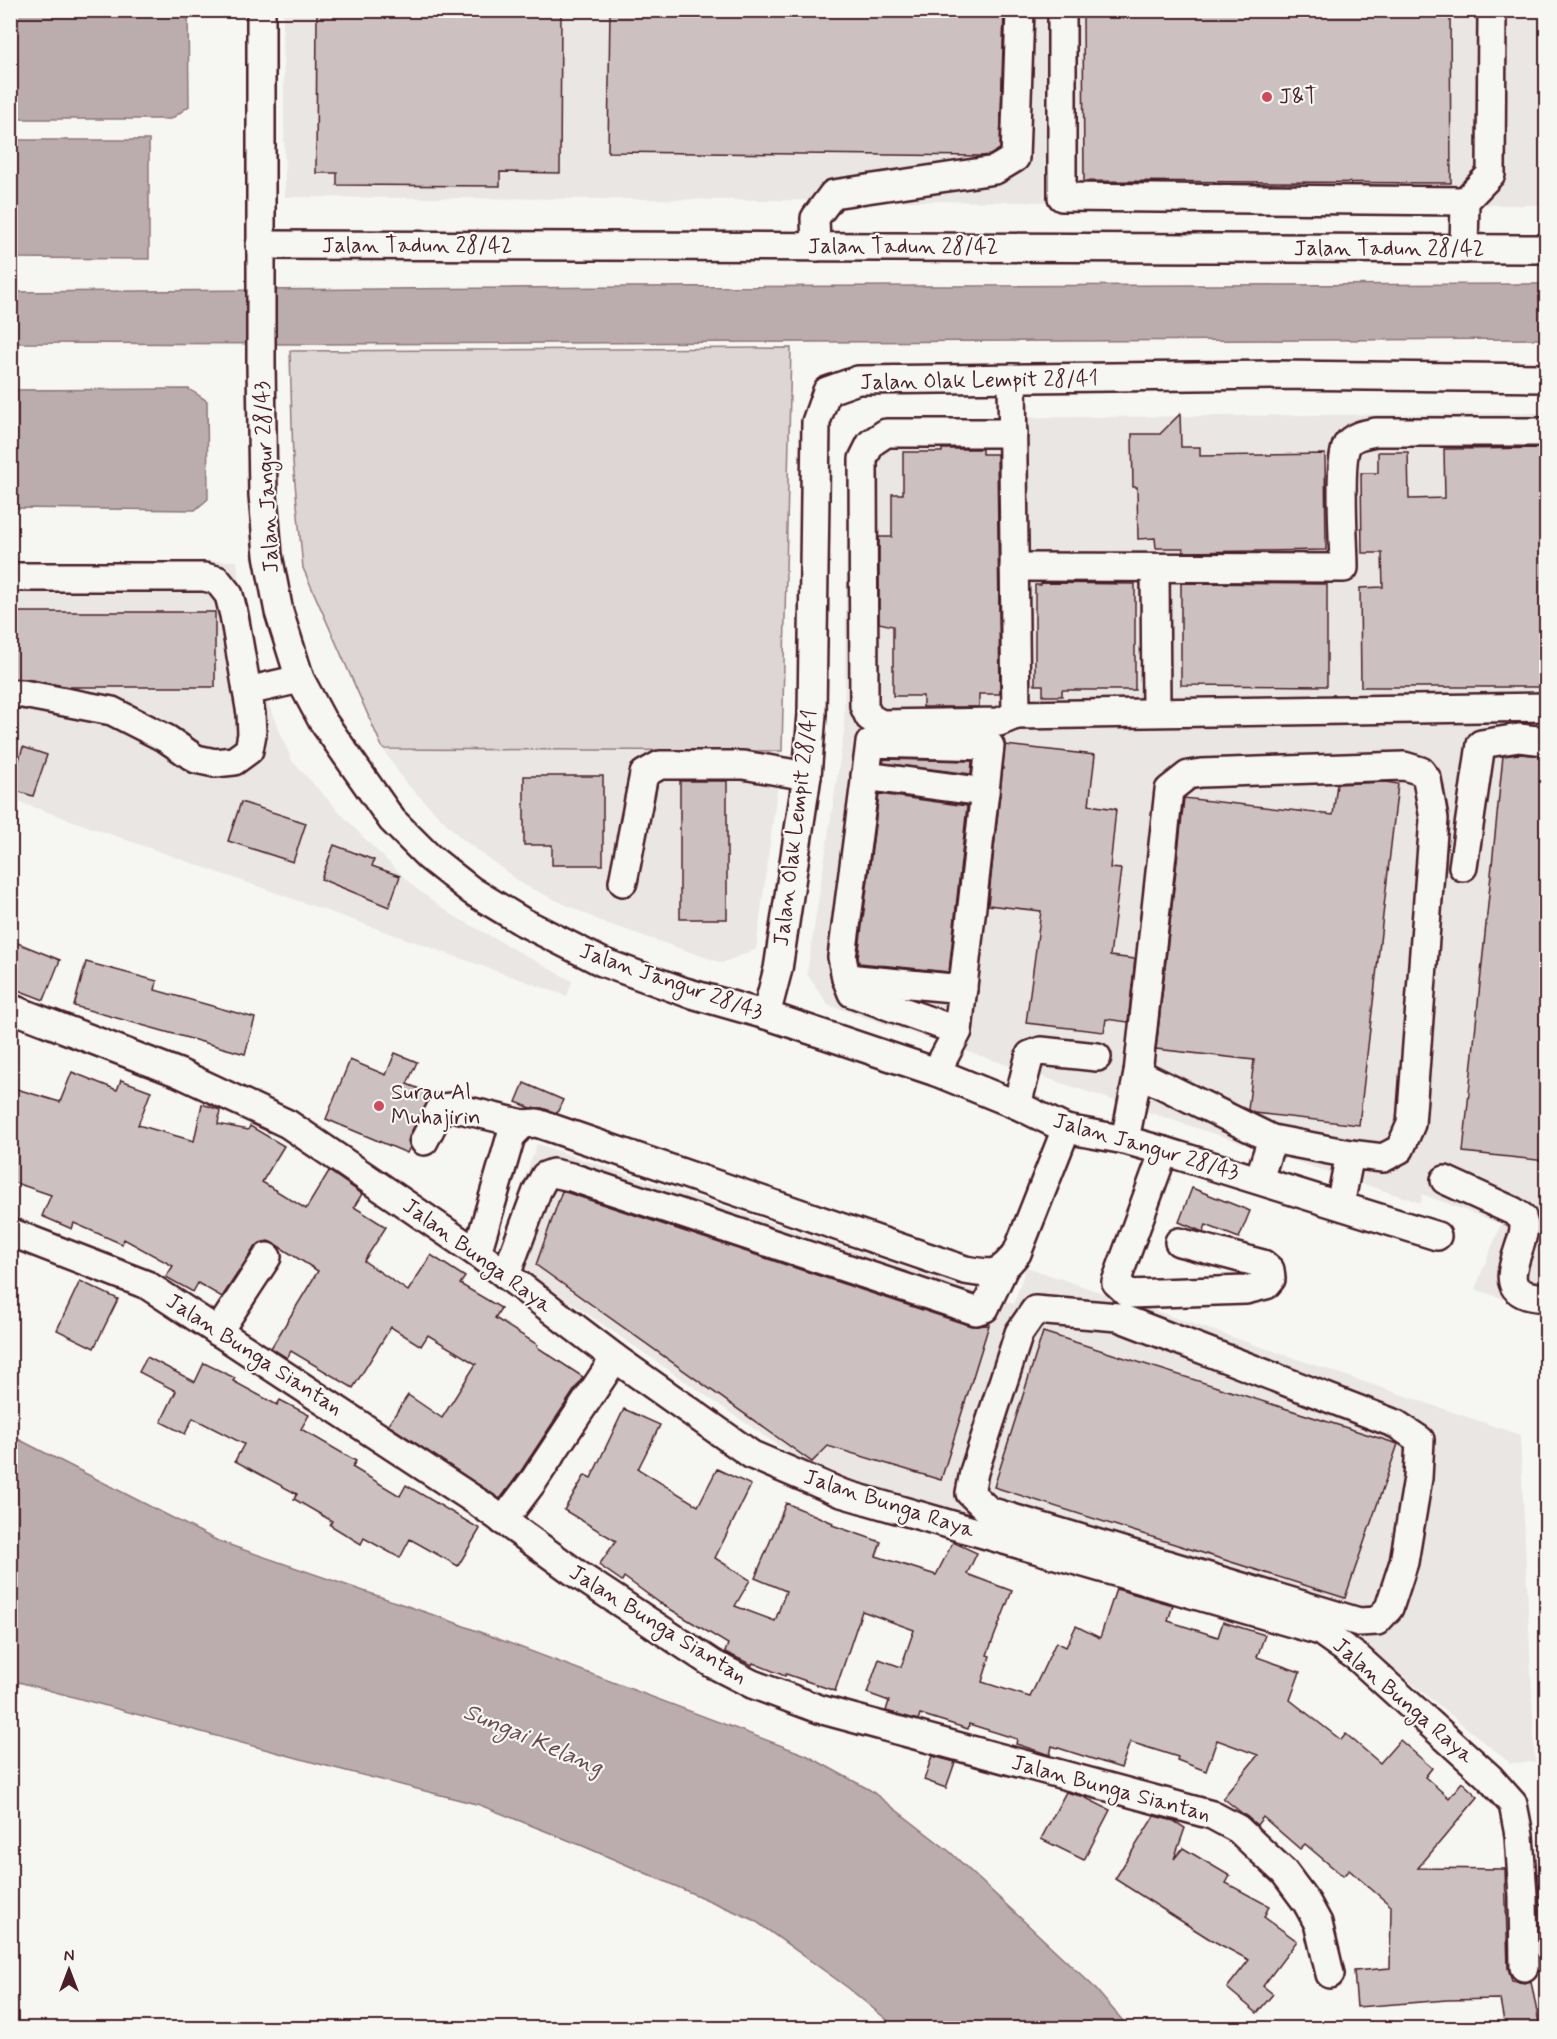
<svg xmlns="http://www.w3.org/2000/svg" width="1557" height="2039" font-family="Mynerve,sans-serif">
<style>
.built{fill:#e9e6e3}
.green{fill:#ddd6d5;stroke:#947a80;stroke-width:1.5}
.water{fill:#bbadae;stroke:#8e747a;stroke-width:1.5}
.building{fill:#ccc1c0;stroke:#4a1f2b;stroke-width:1.5}
.lines{fill:none;stroke-linecap:round;stroke-linejoin:round}
.minor-casing{stroke:#4a1f2b;stroke-width:32}
.minor{stroke:#f6f6f2;stroke-width:27}
.poi-dot{fill:#d1495b;stroke:#f6f6f2;stroke-width:2}
.labels{text-anchor:middle;dominant-baseline:central;stroke-width:4.5;stroke-linejoin:round;paint-order:stroke}
.poi-label{font-size:22px;fill:#4a1f2b;stroke:#f6f6f2;text-anchor:start}
.street-label{font-size:22px;fill:#4a1f2b;stroke:#f6f6f2}
.water-label{font-size:24px;font-style:italic;fill:#6c4a52;stroke:#f6f6f2}
</style>
<rect width="100%" height="100%" fill="#f6f6f2"/>
<filter id="ink" filterUnits="userSpaceOnUse"><feTurbulence type="fractalNoise" baseFrequency=".0167" numOctaves="2"/><feDisplacementMap in="SourceGraphic" scale="12" xChannelSelector="R" yChannelSelector="G"/><feConvolveMatrix kernelMatrix="1 2 1 2 8 2 1 2 1" color-interpolation-filters="sRGB"/></filter>
<g filter="url(#ink)">
<g class="built">
<polygon points="283,11 1546,11 1546,205 285,197"/>
<polygon points="1546,413 1546,1313 1475,1289 1501,1224 1422,1194 1421,1203 828,1005 807,974 844,733 848,450 884,419"/>
<polygon points="11,561 237,561 240,605 267,701 292,761 360,834 414,887 452,915 572,981 567,996 11,799"/>
<polygon points="383,749 782,751 756,949 722,963 603,922 524,885 461,838 405,782"/>
<polygon points="537,1144 1014,1304 1026,1267 1520,1435 1535,1762 1510,1763 1340,1625 828,1480 498,1252"/>
</g>
<polygon class="green" points="791,348 782,751 383,749 303,568 293,462 290,351"/>
<g class="water">
<polygon points="11,10 188,11 189,106 171,119 11,119"/>
<polygon points="11,140 149,140 149,259 11,258"/>
<polygon points="1546,284 1546,339 302,344 11,343 10,292 630,287"/>
<polygon points="189,389 207,401 208,499 195,510 11,508 11,390"/>
<polygon points="10,1435 218,1541 448,1620 806,1755 870,1790 949,1851 1092,1985 1129,2028 897,2028 847,1987 754,1920 583,1846 480,1805 323,1765 11,1680"/>
</g>
<g class="building">
<polygon points="317,10 561,10 560,173 500,172 500,186 337,185 337,173 316,173"/>
<polygon points="610,10 1004,10 1000,149 990,155 982,156 608,152"/>
<polygon points="1083,10 1450,10 1451,183 1084,181"/>
<polygon points="1180,414 1181,447 1200,447 1200,456 1325,454 1326,550 1183,552 1183,548 1156,548 1155,538 1138,539 1137,487 1133,487 1132,434 1160,434"/>
<polygon points="1546,448 1546,687 1361,687 1360,588 1383,587 1382,553 1362,553 1361,473 1378,473 1378,452 1408,452 1409,499 1445,498 1444,449"/>
<polygon points="942,449 982,449 982,454 997,454 1000,694 979,694 979,707 923,707 923,696 893,696 893,626 879,623 879,537 892,537 892,494 903,494 903,452 942,452"/>
<polygon points="1041,583 1135,584 1135,690 1062,690 1062,696 1043,696 1043,685 1035,685 1035,585 1041,585"/>
<polygon points="1181,583 1327,584 1327,686 1181,685"/>
<polygon points="10,612 215,612 215,687 70,687 26,679 10,678"/>
<polygon points="1005,745 1095,755 1089,805 1116,809 1110,868 1121,869 1110,956 1135,959 1128,1022 1106,1019 1104,1032 1026,1023 1041,911 988,905"/>
<polygon points="23,747 47,755 33,796 10,789"/>
<polygon points="1519,754 1546,756 1546,1161 1463,1152 1503,756"/>
<polygon points="884,759 972,761 971,774 883,763"/>
<polygon points="524,776 603,776 603,865 552,865 552,845 524,845"/>
<rect x="680" y="781" width="47" height="138"/>
<polygon points="1386,782 1398,784 1359,1125 1254,1113 1248,1110 1254,1060 1156,1049 1184,798 1333,815 1337,784"/>
<polygon points="879,794 967,806 949,972 859,963 858,957"/>
<polygon points="241,802 306,823 293,862 228,841"/>
<polygon points="334,845 374,860 372,866 400,876 389,907 321,879"/>
<polygon points="10,940 60,960 44,1000 10,987"/>
<polygon points="86,962 157,981 155,990 255,1018 245,1054 74,1006"/>
<polygon points="395,1053 417,1062 407,1084 432,1094 410,1134 408,1141 410,1147 407,1153 326,1119 350,1060 386,1075"/>
<polygon points="72,1072 117,1090 121,1080 151,1091 138,1125 194,1141 202,1104 220,1110 218,1124 248,1130 250,1126 284,1146 262,1182 306,1209 329,1171 362,1194 354,1207 386,1227 364,1261 408,1291 431,1255 465,1277 460,1284 501,1308 495,1318 538,1345 537,1347 583,1377 521,1471 500,1499 388,1425 408,1395 442,1418 476,1364 428,1335 421,1346 391,1327 353,1388 291,1351 287,1358 271,1348 318,1271 275,1244 268,1241 260,1243 254,1248 222,1297 198,1283 193,1292 166,1277 173,1266 124,1239 122,1244 74,1223 72,1229 42,1216 51,1195 10,1181 10,1087 60,1102"/>
<polygon points="524,1083 563,1100 557,1113 542,1108 531,1108 516,1102"/>
<polygon points="1192,1188 1250,1211 1239,1238 1206,1225 1203,1232 1179,1222"/>
<polygon points="562,1191 971,1326 989,1325 941,1480 828,1446 812,1462 536,1265"/>
<polygon points="80,1281 118,1299 94,1348 57,1330"/>
<polygon points="1043,1332 1398,1444 1345,1598 994,1487"/>
<polygon points="147,1357 195,1382 204,1363 235,1378 233,1381 277,1405 280,1400 309,1415 301,1429 356,1461 352,1467 400,1496 406,1485 480,1529 458,1566 410,1539 400,1558 364,1538 361,1544 330,1525 332,1521 294,1499 297,1494 235,1461 244,1444 193,1418 185,1434 161,1422 176,1391 139,1372"/>
<polygon points="624,1409 660,1425 638,1469 698,1506 717,1469 751,1485 715,1558 750,1580 735,1606 775,1621 786,1591 755,1578 786,1503 833,1523 832,1525 881,1542 876,1556 936,1575 953,1542 977,1553 967,1574 1012,1591 987,1655 990,1656 982,1682 1030,1697 1056,1642 1066,1647 1076,1626 1100,1638 1116,1589 1173,1605 1168,1621 1218,1637 1223,1622 1265,1635 1257,1657 1300,1672 1290,1700 1341,1740 1346,1734 1380,1763 1400,1740 1432,1768 1425,1777 1449,1798 1462,1782 1478,1797 1418,1868 1505,1869 1508,1968 1512,1981 1525,1983 1531,1981 1540,2028 1505,2028 1500,1999 1447,2000 1357,2007 1354,1971 1390,1968 1391,1906 1349,1870 1343,1876 1305,1844 1300,1849 1263,1817 1257,1825 1223,1798 1258,1755 1217,1740 1206,1771 1177,1760 1178,1757 1130,1742 1121,1768 1052,1746 1050,1755 1016,1744 1017,1739 969,1724 968,1729 920,1714 918,1720 886,1711 889,1701 867,1693 879,1659 901,1667 914,1630 862,1611 835,1691 786,1674 785,1676 753,1663 752,1665 725,1652 728,1644 660,1603 624,1577 622,1581 599,1565 616,1541 564,1510 585,1475 591,1478"/>
<polygon points="932,1756 955,1762 946,1788 924,1780"/>
<polygon points="1066,1792 1084,1797 1110,1810 1084,1860 1041,1839"/>
<polygon points="1154,1816 1174,1821 1185,1828 1174,1859 1183,1848 1230,1876 1226,1883 1269,1906 1264,1917 1297,1941 1263,1986 1273,1994 1257,2013 1227,1988 1249,1960 1208,1938 1115,1879"/>
<polygon points="1537,1874 1546,1874 1546,1905 1539,1905"/>
</g>
<g class="lines">
<g class="minor-casing">
<g id="minor">
<polyline points="261,10 261,364 263,495 268,555 279,612 300,679 322,720 392,820 429,857 472,891 523,922 602,962 685,992 766,1015 936,1072 1017,1105 1066,1129 1125,1140 1164,1151 1437,1236"/>
<polyline points="1062,10 1062,197 1465,201"/>
<polyline points="260,245 1546,249"/>
<polyline points="816,247 815,218 833,194 995,170 1015,158 1020,10"/>
<polyline points="1464,249 1465,201 1491,174 1492,10"/>
<polyline points="1012,378 1016,715 1546,707"/>
<polyline points="1013,433 886,433 871,443 863,459 864,706 869,717 881,724 999,722 1016,715"/>
<path d="M1014,567L1344,568C1344,545 1338,462 1347,445C1353,435 1366,434 1376,432H1546"/>
<polyline points="1155,568 1156,711"/>
<polyline points="10,577 204,577 217,580 229,595 234,615 251,714 252,734 249,750 234,761 215,763 196,759 167,739 112,711 23,694 10,694"/>
<polyline points="247,691 300,679"/>
<polyline points="865,776 985,792"/>
<polyline points="1463,867 1481,744 1519,738 1546,741"/>
<polyline points="623,882 644,774 660,765 743,765 807,776"/>
<polyline points="846,978 963,989"/>
<polyline points="10,1008 179,1073 288,1124 477,1253 615,1358 752,1455 841,1493 1320,1631 1358,1658 1489,1777 1513,1804 1519,1835 1523,1896 1524,1967"/>
<polyline points="766,1015 778,969 807,776 812,714 816,422 827,391 858,380 1275,375 1546,378"/>
<polyline points="936,1072 958,1031 990,746 870,743 842,957 846,978 852,993 958,1031"/>
<polyline points="1138,1073 1272,1139 1259,1179"/>
<polyline points="1017,1105 1030,1055 1041,1051 1097,1057"/>
<polyline points="1272,1139 1350,1154"/>
<polyline points="1125,1140 1138,1073 1169,790 1188,775 1201,773 1404,766 1421,771 1427,779 1434,819 1411,1124 1400,1149 1383,1158 1350,1154 1340,1205"/>
<polyline points="424,1141 441,1108 452,1107 523,1124"/>
<polyline points="1164,1151 1116,1282 1129,1294 1246,1290 1266,1285 1271,1279 1270,1270 1263,1264 1179,1242"/>
<path d="M1445,1180L1513,1211L1522,1217C1522,1220 1524,1223 1524,1226C1525,1246 1495,1285 1527,1295C1533,1297 1540,1297 1546,1298"/>
<polyline points="10,1232 147,1285 479,1503 577,1574 713,1664 752,1684 819,1709 1212,1815 1238,1829 1257,1847 1284,1872 1307,1903 1318,1923 1330,1974"/>
<path d="M477,1253L511,1136L523,1124L537,1123L965,1270C994,1275 998,1276 1017,1253L1066,1129"/>
<polyline points="506,1275 537,1191 545,1176 553,1173 571,1177 976,1311 985,1308 1003,1270"/>
<polygon points="1035,1310 1118,1317 1396,1424 1420,1440 1418,1478 1404,1562 1389,1608 1377,1621 1359,1622 989,1511 970,1493 974,1472 1019,1333"/>
<polyline points="218,1332 267,1257"/>
<polyline points="503,1521 534,1480 615,1358"/>
</g>
</g>
<use href="#minor" class="minor"/>
</g>
</g>
<g class="poi-dot">
<circle cx="1267" cy="97" r="6"/>
<circle cx="379" cy="1106" r="6"/>
</g>
<g class="labels">
<g class="poi-label">
<text x="1279" y="97">J&amp;T</text>
<text x="391" y="1093">Surau Al<tspan x="391" dy="25">Muhajirin</tspan></text>
</g>
<g class="street-label">
<text x="417" y="246">Jalan Tadun 28/42</text>
<text x="903" y="247">Jalan Tadun 28/42</text>
<text x="1389" y="249">Jalan Tadun 28/42</text>
<text transform="translate(979 381) rotate(-1)">Jalan Olak Lempit 28/41</text>
<text transform="translate(267 477) rotate(-93)">Jalan Jangur 28/43</text>
<text transform="translate(796 828) rotate(-83)">Jalan Olak Lempit 28/41</text>
<text transform="translate(671 982) rotate(19)">Jalan Jangur 28/43</text>
<text transform="translate(1146 1147) rotate(16)">Jalan Jangur 28/43</text>
<text transform="translate(477 1256) rotate(36)">Jalan Bunga Raya</text>
<text transform="translate(254 1355) rotate(33)">Jalan Bunga Siantan</text>
<text transform="translate(889 1504) rotate(18)">Jalan Bunga Raya</text>
<text transform="translate(658 1625) rotate(32)">Jalan Bunga Siantan</text>
<text transform="translate(1403 1701) rotate(41)">Jalan Bunga Raya</text>
<text transform="translate(1111 1789) rotate(15)">Jalan Bunga Siantan</text>
</g>
<g class="water-label">
<text transform="translate(533 1740) rotate(23)">Sungai Kelang</text>
</g>
</g>
<rect width="1557" height="2039" fill="none" stroke="#f6f6f2" stroke-width="36"/>
<rect x="18" y="18" width="1521" height="2003" fill="none" stroke="#4a1f2b" stroke-width="2" filter="url(#ink)"/>
<g transform="translate(69 1970)" stroke="#f6f6f2" stroke-width="4.5" paint-order="stroke">
<path d="M0-4.5L10 22L0 15L-10 22Z" fill="#4a1f2b"/>
<text y="-9" font-size="16" font-weight="bold" text-anchor="middle" fill="#4a1f2b">N</text>
</g>
</svg>
